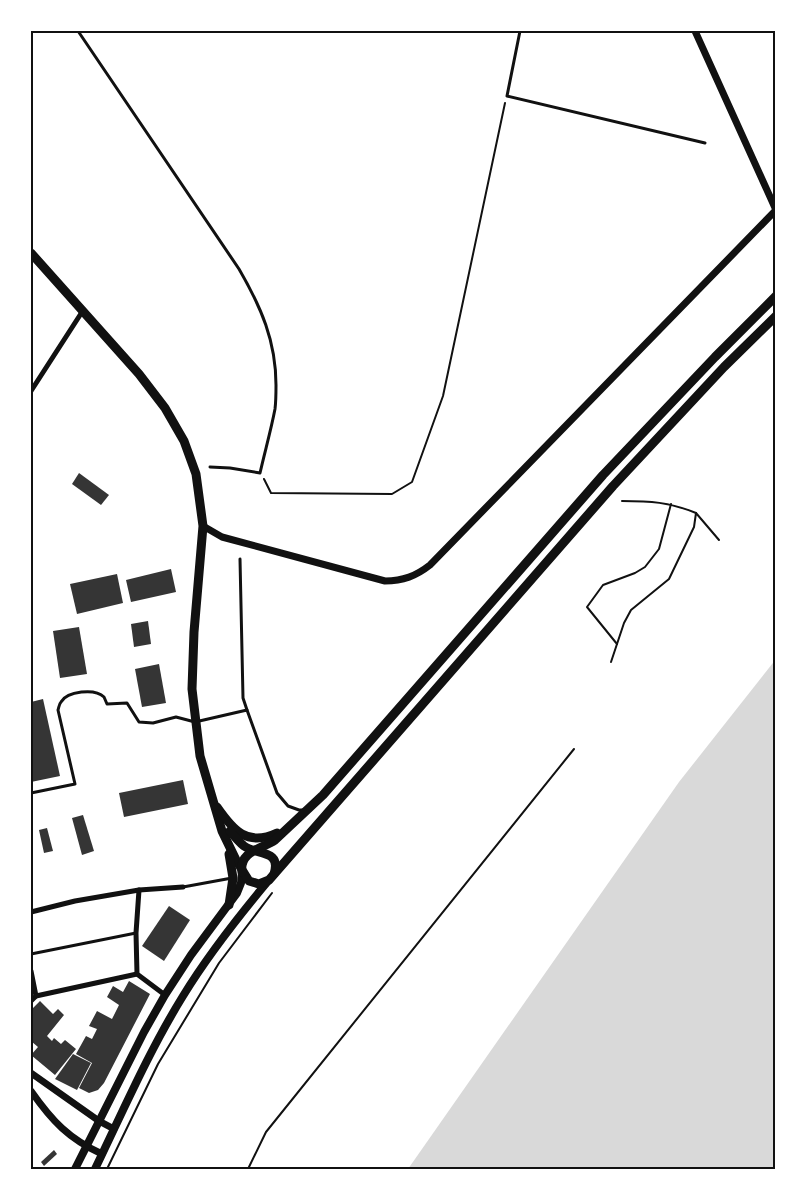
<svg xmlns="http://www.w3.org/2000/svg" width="807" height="1200" font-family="'Varela Round',sans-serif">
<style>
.water{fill:#d9d9d9}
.building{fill:#353535}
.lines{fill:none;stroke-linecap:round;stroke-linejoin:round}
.path{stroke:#111;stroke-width:2}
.service{stroke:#111;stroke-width:3}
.minor{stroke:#111;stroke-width:5}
.tertiary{stroke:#111;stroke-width:7}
.secondary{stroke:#111;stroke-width:8}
.primary{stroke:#111;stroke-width:9}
.neatline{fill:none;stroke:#111;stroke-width:2}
</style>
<rect width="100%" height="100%" fill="#fff"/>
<polygon class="water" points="776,659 776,1169 408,1169 679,782"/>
<g class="building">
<polygon points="79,473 109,495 101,505 72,484"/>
<polygon points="171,569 176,592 131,602 126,580"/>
<polygon points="117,574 123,603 77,614 70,584"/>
<polygon points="148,621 151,644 134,647 131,624"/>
<polygon points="79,627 87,674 60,678 53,631"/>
<polygon points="159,664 166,703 142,707 135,669"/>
<polygon points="43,699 60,776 31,782 31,702"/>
<polygon points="183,780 188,804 124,817 119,793"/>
<polygon points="83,815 94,851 82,855 72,818"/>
<polygon points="47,828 53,851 44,853 39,830"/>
<polygon points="169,906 190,920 164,961 142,946"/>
<polygon points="129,981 150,994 104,1083 98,1090 89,1093 79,1088 92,1063 76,1054 86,1036 92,1039 97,1029 89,1026 97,1011 112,1019 119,1005 107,997 113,986 123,992"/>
<polygon points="40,1001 53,1014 58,1009 64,1015 47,1036 52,1041 54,1038 61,1044 65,1040 76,1049 55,1075 31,1055 38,1047 31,1041 31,1010"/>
<polygon points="73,1054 91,1063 77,1090 55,1079"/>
<polygon points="54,1150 57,1154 44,1166 41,1162"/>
</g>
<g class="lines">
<g class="path">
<polyline points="264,479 271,493 392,494 412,482 443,396 505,103"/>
<path d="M622,501C649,501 670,502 696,513"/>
<polyline points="617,644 587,607 603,585 635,573 645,567 659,549 671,504"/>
<polyline points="611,662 624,623 631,610 669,579 694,527 696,513 719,540"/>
<polyline points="107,1169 158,1064 219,963 272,893"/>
<polyline points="248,1169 266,1132 574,749"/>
</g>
<g class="service">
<path d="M78,31L239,269C261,307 276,341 276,385C276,393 276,401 275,409C271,430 265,451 260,473L230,468L210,467"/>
<polyline points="520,31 507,96 705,143"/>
<polyline points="240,559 243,698 247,710"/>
<path d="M31,793L75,784L58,710C59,707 59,704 61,702C67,691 95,688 104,697C104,697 107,704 107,704L127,703L139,722L153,723L176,717L195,722L247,710L277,793L288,806L299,810H304"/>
<polyline points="183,887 232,878"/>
<polyline points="31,954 136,933"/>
</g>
<g class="minor">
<polyline points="31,391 82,312"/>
<polyline points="139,890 136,933 137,974 165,995"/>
<polyline points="31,912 75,901 139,890 183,887"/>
<polyline points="31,971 36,996 31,1001"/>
<polyline points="36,996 137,974"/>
</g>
<g class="tertiary">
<polyline points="695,31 776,210"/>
<path d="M203,526L222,537L385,581C403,581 416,576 430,565L776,210"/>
<polyline points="31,1073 99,1121 114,1129"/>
<path d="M31,1091C52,1121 69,1139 102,1154"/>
</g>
<g class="secondary">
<polyline points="75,1169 144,1032 165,995 191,955 237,893 241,883 242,872"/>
<path d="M95,1169C123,1111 149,1051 183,996C208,955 238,917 269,880"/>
</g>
<g class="primary">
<polyline points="31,253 139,374 165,408 184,441 196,474 203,526 194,632 192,689 200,756 222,831 236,860 249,881 259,884 269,880 613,486 724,367 776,316"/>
<path d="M217,807C233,830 247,847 277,833"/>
<path d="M230,831C234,836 239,842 244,846C256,855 282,849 274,874"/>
<path d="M242,872C239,851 262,849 275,840L323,795L603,475L715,357L776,296"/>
<polyline points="229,905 233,878 229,854"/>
</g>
</g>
<rect width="807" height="1200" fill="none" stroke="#ffffff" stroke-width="65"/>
<rect x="32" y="32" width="742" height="1136" class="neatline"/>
</svg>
